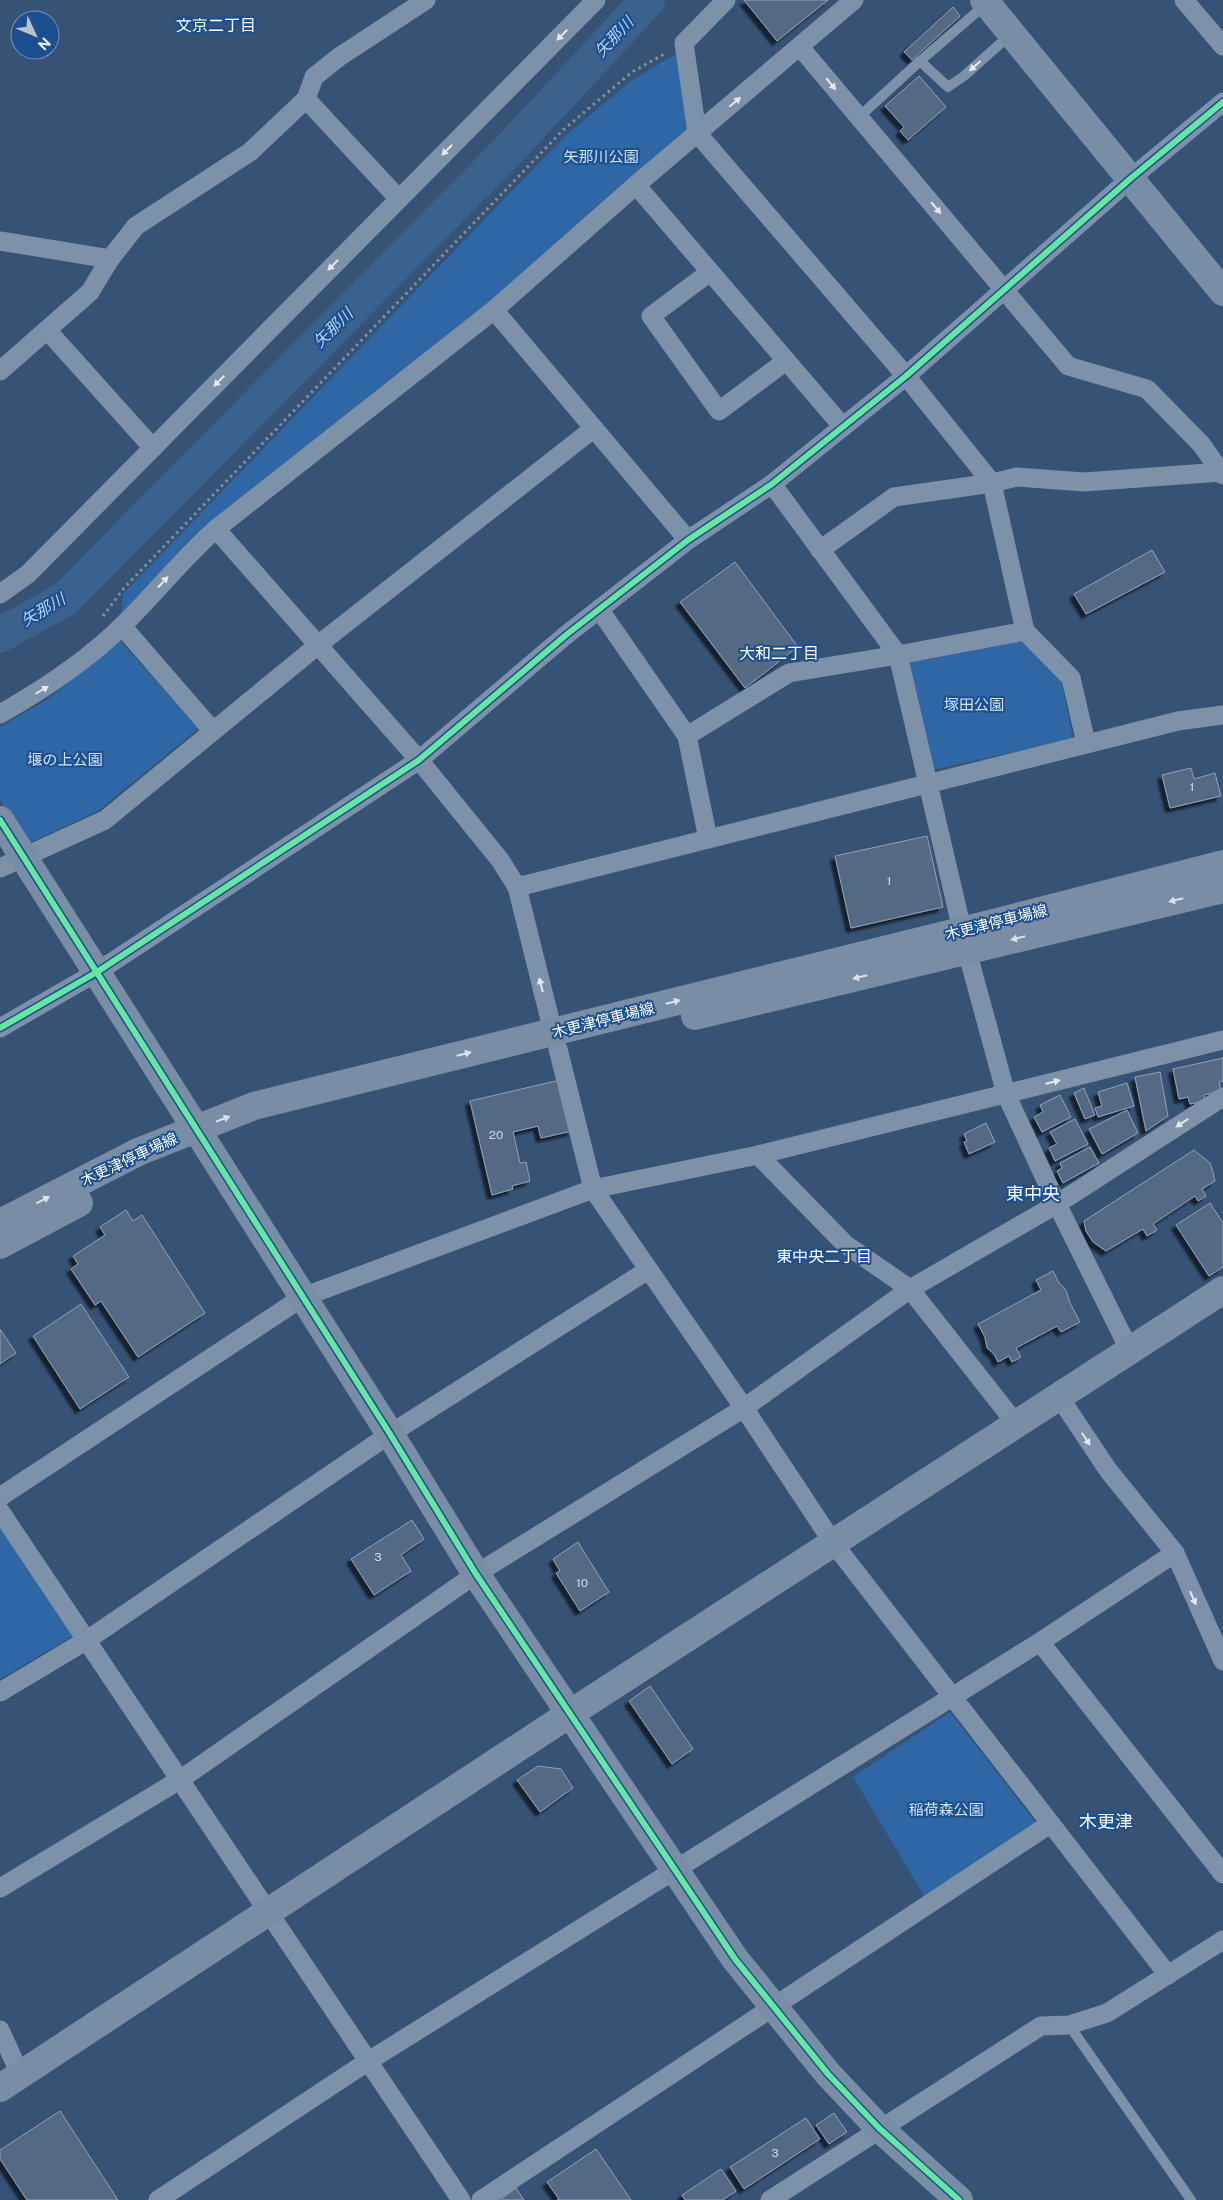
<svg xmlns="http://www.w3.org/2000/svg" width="1223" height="2200" font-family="'Public Sans','Noto Sans JP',sans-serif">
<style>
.green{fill:#2f66a5}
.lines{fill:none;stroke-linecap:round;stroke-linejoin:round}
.river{stroke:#3b618d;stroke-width:35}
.building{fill:#526984;stroke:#92a2b6;filter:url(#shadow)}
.path{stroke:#7d92a8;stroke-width:3;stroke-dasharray:2.5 4;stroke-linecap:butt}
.lane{stroke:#7d92a8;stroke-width:10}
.street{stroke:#7d92a8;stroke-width:19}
.secondary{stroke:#798da4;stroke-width:28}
.cycleway-casing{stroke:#1b4f8f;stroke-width:9}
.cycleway{stroke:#66e7a1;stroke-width:6}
.oneway{fill:#e5e9ee}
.oneway2{fill:#dee2e8}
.labels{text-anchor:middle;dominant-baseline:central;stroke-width:4;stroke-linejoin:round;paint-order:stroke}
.number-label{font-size:12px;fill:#d4dae0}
.park-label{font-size:15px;fill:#cfe3fa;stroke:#1b4f8f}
.street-label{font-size:15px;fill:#fff;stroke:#1b4f8f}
.neighbourhood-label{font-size:16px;fill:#fff;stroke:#1b4f8f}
.water-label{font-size:16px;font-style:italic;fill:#b5d3f5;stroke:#1b4f8f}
.quarter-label{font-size:18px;fill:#fff;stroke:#1b4f8f}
</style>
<defs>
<filter id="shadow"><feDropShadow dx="-4.5" dy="4.5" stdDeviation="1" flood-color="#0009"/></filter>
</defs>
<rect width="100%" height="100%" fill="#365274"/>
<g class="green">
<polygon points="681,51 690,132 121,623 123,594 565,136 631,81"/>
<polygon points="1023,639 1062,683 1073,739 932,770 904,659"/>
<polygon points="119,640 199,728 98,811 25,845 0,799 0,727 48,699"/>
<polygon points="0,1522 75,1635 0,1679"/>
<polygon points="950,1712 1037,1824 926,1899 853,1777"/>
</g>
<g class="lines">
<polyline class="river" points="0,635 65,599 505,154 648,0"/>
</g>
<g class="building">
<polygon points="744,0 828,0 777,41"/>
<polygon points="953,7 960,16 912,60 904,52"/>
<polygon points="919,76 946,107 908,140 900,131 904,127 885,106"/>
<polygon points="1152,550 1165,572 1086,614 1074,594"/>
<polygon points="735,562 798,647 745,688 680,602"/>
<polygon points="1191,768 1194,779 1215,773 1221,796 1170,808 1162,775"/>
<polygon points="927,836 943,907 851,928 835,856"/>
<polygon points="1223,1058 1223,1081 1219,1082 1221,1091 1204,1095 1205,1101 1190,1104 1188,1097 1179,1099 1173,1069"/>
<polygon points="1160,1072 1168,1116 1146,1131 1135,1077"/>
<polygon points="560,1080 572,1131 541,1138 538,1126 513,1132 520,1163 526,1162 530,1181 512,1186 513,1189 492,1195 470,1101"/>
<polygon points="1127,1083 1134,1106 1098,1117 1095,1108 1102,1106 1098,1092"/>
<polygon points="1084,1088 1095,1115 1085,1119 1074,1093"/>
<polygon points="1060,1095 1071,1117 1042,1132 1034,1117 1043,1112 1040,1105"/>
<polygon points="1127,1110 1138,1133 1102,1154 1089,1129"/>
<polygon points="1075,1119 1088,1144 1055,1161 1049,1148 1057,1144 1050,1132"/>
<polygon points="986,1123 995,1142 969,1154 964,1142 967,1141 964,1134"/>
<polygon points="1090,1147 1099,1163 1063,1183 1057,1171 1062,1168 1060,1163"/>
<polygon points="1194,1150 1210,1163 1213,1172 1215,1181 1202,1189 1206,1196 1198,1201 1195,1196 1153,1224 1157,1230 1147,1236 1143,1229 1106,1251 1093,1242 1086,1231 1084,1221"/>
<polygon points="1210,1203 1223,1223 1223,1267 1209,1276 1176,1225"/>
<polygon points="126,1210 133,1221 142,1215 205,1313 138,1357 101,1301 95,1305 71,1269 78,1264 73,1256 105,1235 100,1227"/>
<polygon points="1053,1271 1059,1283 1066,1290 1070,1303 1080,1322 1061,1332 1057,1326 1016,1348 1021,1357 1012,1362 1009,1356 998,1362 994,1354 987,1348 985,1337 978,1324 1041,1290 1036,1280"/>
<polygon points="81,1304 129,1377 80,1409 33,1336"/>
<polygon points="0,1329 16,1353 0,1364"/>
<polygon points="412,1520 424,1539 401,1555 411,1571 374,1595 351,1559"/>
<polygon points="578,1542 609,1592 580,1611 556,1573 560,1571 553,1559"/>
<polygon points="650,1686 693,1749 672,1764 629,1701"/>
<polygon points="538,1766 561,1769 573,1788 540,1812 517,1780"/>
<polygon points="60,2111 118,2200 27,2200 0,2159 0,2150"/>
<polygon points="834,2113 847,2132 829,2144 816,2125"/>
<polygon points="806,2118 820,2139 744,2189 730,2167"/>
<polygon points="596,2149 631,2200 557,2200 559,2199 547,2182"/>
<polygon points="721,2169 736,2191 723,2200 685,2200 682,2195"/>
<polygon points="516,2188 524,2200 500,2200"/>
</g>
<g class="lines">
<polyline class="path" points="103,616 124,588 563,130 632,72 666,53"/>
<g class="lane">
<polyline points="985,5 920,61 948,87 964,76 1011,34"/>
<polyline points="859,117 920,61"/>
<polyline points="1069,2025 1191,2200"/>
</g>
<g class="street">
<polyline points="726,0 684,43 697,133 906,376 992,483 1025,631 1071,678 1086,743"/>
<polyline points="1184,0 1223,46"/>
<polyline points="800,47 1068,366 1147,389 1201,444 1223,475"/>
<polyline points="306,99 398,198"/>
<polyline points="636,185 843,427"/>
<polyline points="0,241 110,259"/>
<polyline points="710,272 651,316 719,411 786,361"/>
<polyline points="494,310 688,540"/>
<polyline points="47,330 153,448"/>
<polyline points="0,371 90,292 110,259 136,226 250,152 306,99 314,77 339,57 426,0"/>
<polyline points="772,484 898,655 967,951 1006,1094 1057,1204 1130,1351"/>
<polyline points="216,529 419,760 500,860 517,887 553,1032"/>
<polyline points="820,550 894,497 992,483 1017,477 1084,482 1221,472"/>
<polyline points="0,594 28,574 596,0"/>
<polyline points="599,609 687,736 708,839"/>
<polyline points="122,626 213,731"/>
<path d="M0,714C44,689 87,661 123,625C155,594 182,559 216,529L494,310L636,185L854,0"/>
<polyline points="687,736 789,673 898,655 1025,631"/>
<polyline points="0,868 105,820 318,645 593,429"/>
<polyline points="517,887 1178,721 1223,715"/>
<polyline points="0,1028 97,972 419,760 566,635 688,540 772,484 906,376 1130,179 1223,102"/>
<polyline points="558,1049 593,1189 744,1408 834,1544 1168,1975"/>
<polyline points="758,1155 845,1244 910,1289 1017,1425"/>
<polyline points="1060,1398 1108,1470 1175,1553 1223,1661"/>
<polyline points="0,1497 303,1297 593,1189 758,1155 1223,1040"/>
<polyline points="0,1511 461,2200"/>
<polyline points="1040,1642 1223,1874"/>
<polyline points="0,1692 87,1640 390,1434 648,1270"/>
<polyline points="0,1888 181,1779 476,1574 744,1408 910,1289 1057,1204 1223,1097"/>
<polyline points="0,2030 20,2074"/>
<polyline points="158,2200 367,2062 1040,1642 1175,1553"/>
<polyline points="481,2200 1050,1824"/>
<polyline points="770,2200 1041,2026 1069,2025 1107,2013 1223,1940"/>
</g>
<g class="secondary">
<polyline points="984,0 1223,292"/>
<polyline points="0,820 390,1434 476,1574 735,1959 828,2074 879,2128 959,2200"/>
<polyline points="695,1016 1223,889"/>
<polyline points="0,1223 138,1152 254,1106 1005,920 1223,864"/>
<polyline points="0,1245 79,1203"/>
<polyline points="0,2088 571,1713 1223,1290"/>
</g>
<g class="cycleway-casing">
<g id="cycleway">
<polyline points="0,820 390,1434 476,1574 735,1959 828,2074 879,2128 959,2200"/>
<polyline points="0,1028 97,972 419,760 566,635 688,540 772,484 906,376 1130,179 1223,102"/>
</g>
</g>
<use href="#cycleway" class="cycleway"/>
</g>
<defs><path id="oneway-solid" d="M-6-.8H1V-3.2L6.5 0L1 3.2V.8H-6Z" transform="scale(1.25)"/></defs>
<g class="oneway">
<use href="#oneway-solid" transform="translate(562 35) rotate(135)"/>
<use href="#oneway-solid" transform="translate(975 66) rotate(138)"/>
<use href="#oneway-solid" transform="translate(831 84) rotate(50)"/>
<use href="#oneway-solid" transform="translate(735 102) rotate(-40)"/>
<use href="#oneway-solid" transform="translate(447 150) rotate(135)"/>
<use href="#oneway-solid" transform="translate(936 208) rotate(50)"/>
<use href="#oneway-solid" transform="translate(333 265) rotate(135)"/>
<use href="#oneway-solid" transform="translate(219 381) rotate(135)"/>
<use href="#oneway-solid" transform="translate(163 582) rotate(-47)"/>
<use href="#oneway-solid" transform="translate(42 690) rotate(-30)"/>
<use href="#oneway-solid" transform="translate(541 985) rotate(-104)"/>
<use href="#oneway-solid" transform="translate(1053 1082) rotate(-14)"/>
<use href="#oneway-solid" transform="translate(1182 1123) rotate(147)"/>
<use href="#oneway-solid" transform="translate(1086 1439) rotate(56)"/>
<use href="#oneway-solid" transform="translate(1193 1598) rotate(66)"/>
</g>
<g class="oneway2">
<use href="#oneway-solid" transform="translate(1176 900) rotate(166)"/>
<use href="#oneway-solid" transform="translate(1018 938) rotate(166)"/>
<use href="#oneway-solid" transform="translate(860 977) rotate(166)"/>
<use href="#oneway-solid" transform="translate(673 1002) rotate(-14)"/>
<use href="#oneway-solid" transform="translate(464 1054) rotate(-14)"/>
<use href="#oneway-solid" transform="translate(223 1119) rotate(-21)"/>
<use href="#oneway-solid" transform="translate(43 1200) rotate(-27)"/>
</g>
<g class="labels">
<g class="number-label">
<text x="1192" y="787">1</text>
<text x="889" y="881">1</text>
<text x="496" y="1135">20</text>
<text x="378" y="1557">3</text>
<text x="582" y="1583">10</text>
<text x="775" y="2153">3</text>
</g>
<g class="park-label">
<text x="601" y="156">矢那川公園</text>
<text x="974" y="704">塚田公園</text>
<text x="65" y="759">堰の上公園</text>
<text x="946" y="1809">稲荷森公園</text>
</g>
<g class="street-label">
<text transform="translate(996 922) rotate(-14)">木更津停車場線</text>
<text transform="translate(603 1020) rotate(-14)">木更津停車場線</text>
<text transform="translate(129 1159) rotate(-25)">木更津停車場線</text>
</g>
<g class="neighbourhood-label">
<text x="216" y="25">文京二丁目</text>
<text x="779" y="653">大和二丁目</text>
<text x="824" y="1256">東中央二丁目</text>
</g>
<g class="water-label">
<text transform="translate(614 37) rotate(-47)">矢那川</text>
<text transform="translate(333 328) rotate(-45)">矢那川</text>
<text transform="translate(43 610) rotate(-31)">矢那川</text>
</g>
<g class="quarter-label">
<text x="1033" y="1193">東中央</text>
<text x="1106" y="1821">木更津</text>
</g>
</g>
<g transform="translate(35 35) rotate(134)"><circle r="24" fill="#1b4f8f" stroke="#7695bc"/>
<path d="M0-4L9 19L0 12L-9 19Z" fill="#b9c2ce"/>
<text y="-8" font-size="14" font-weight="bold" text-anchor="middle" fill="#ffffff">N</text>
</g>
</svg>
